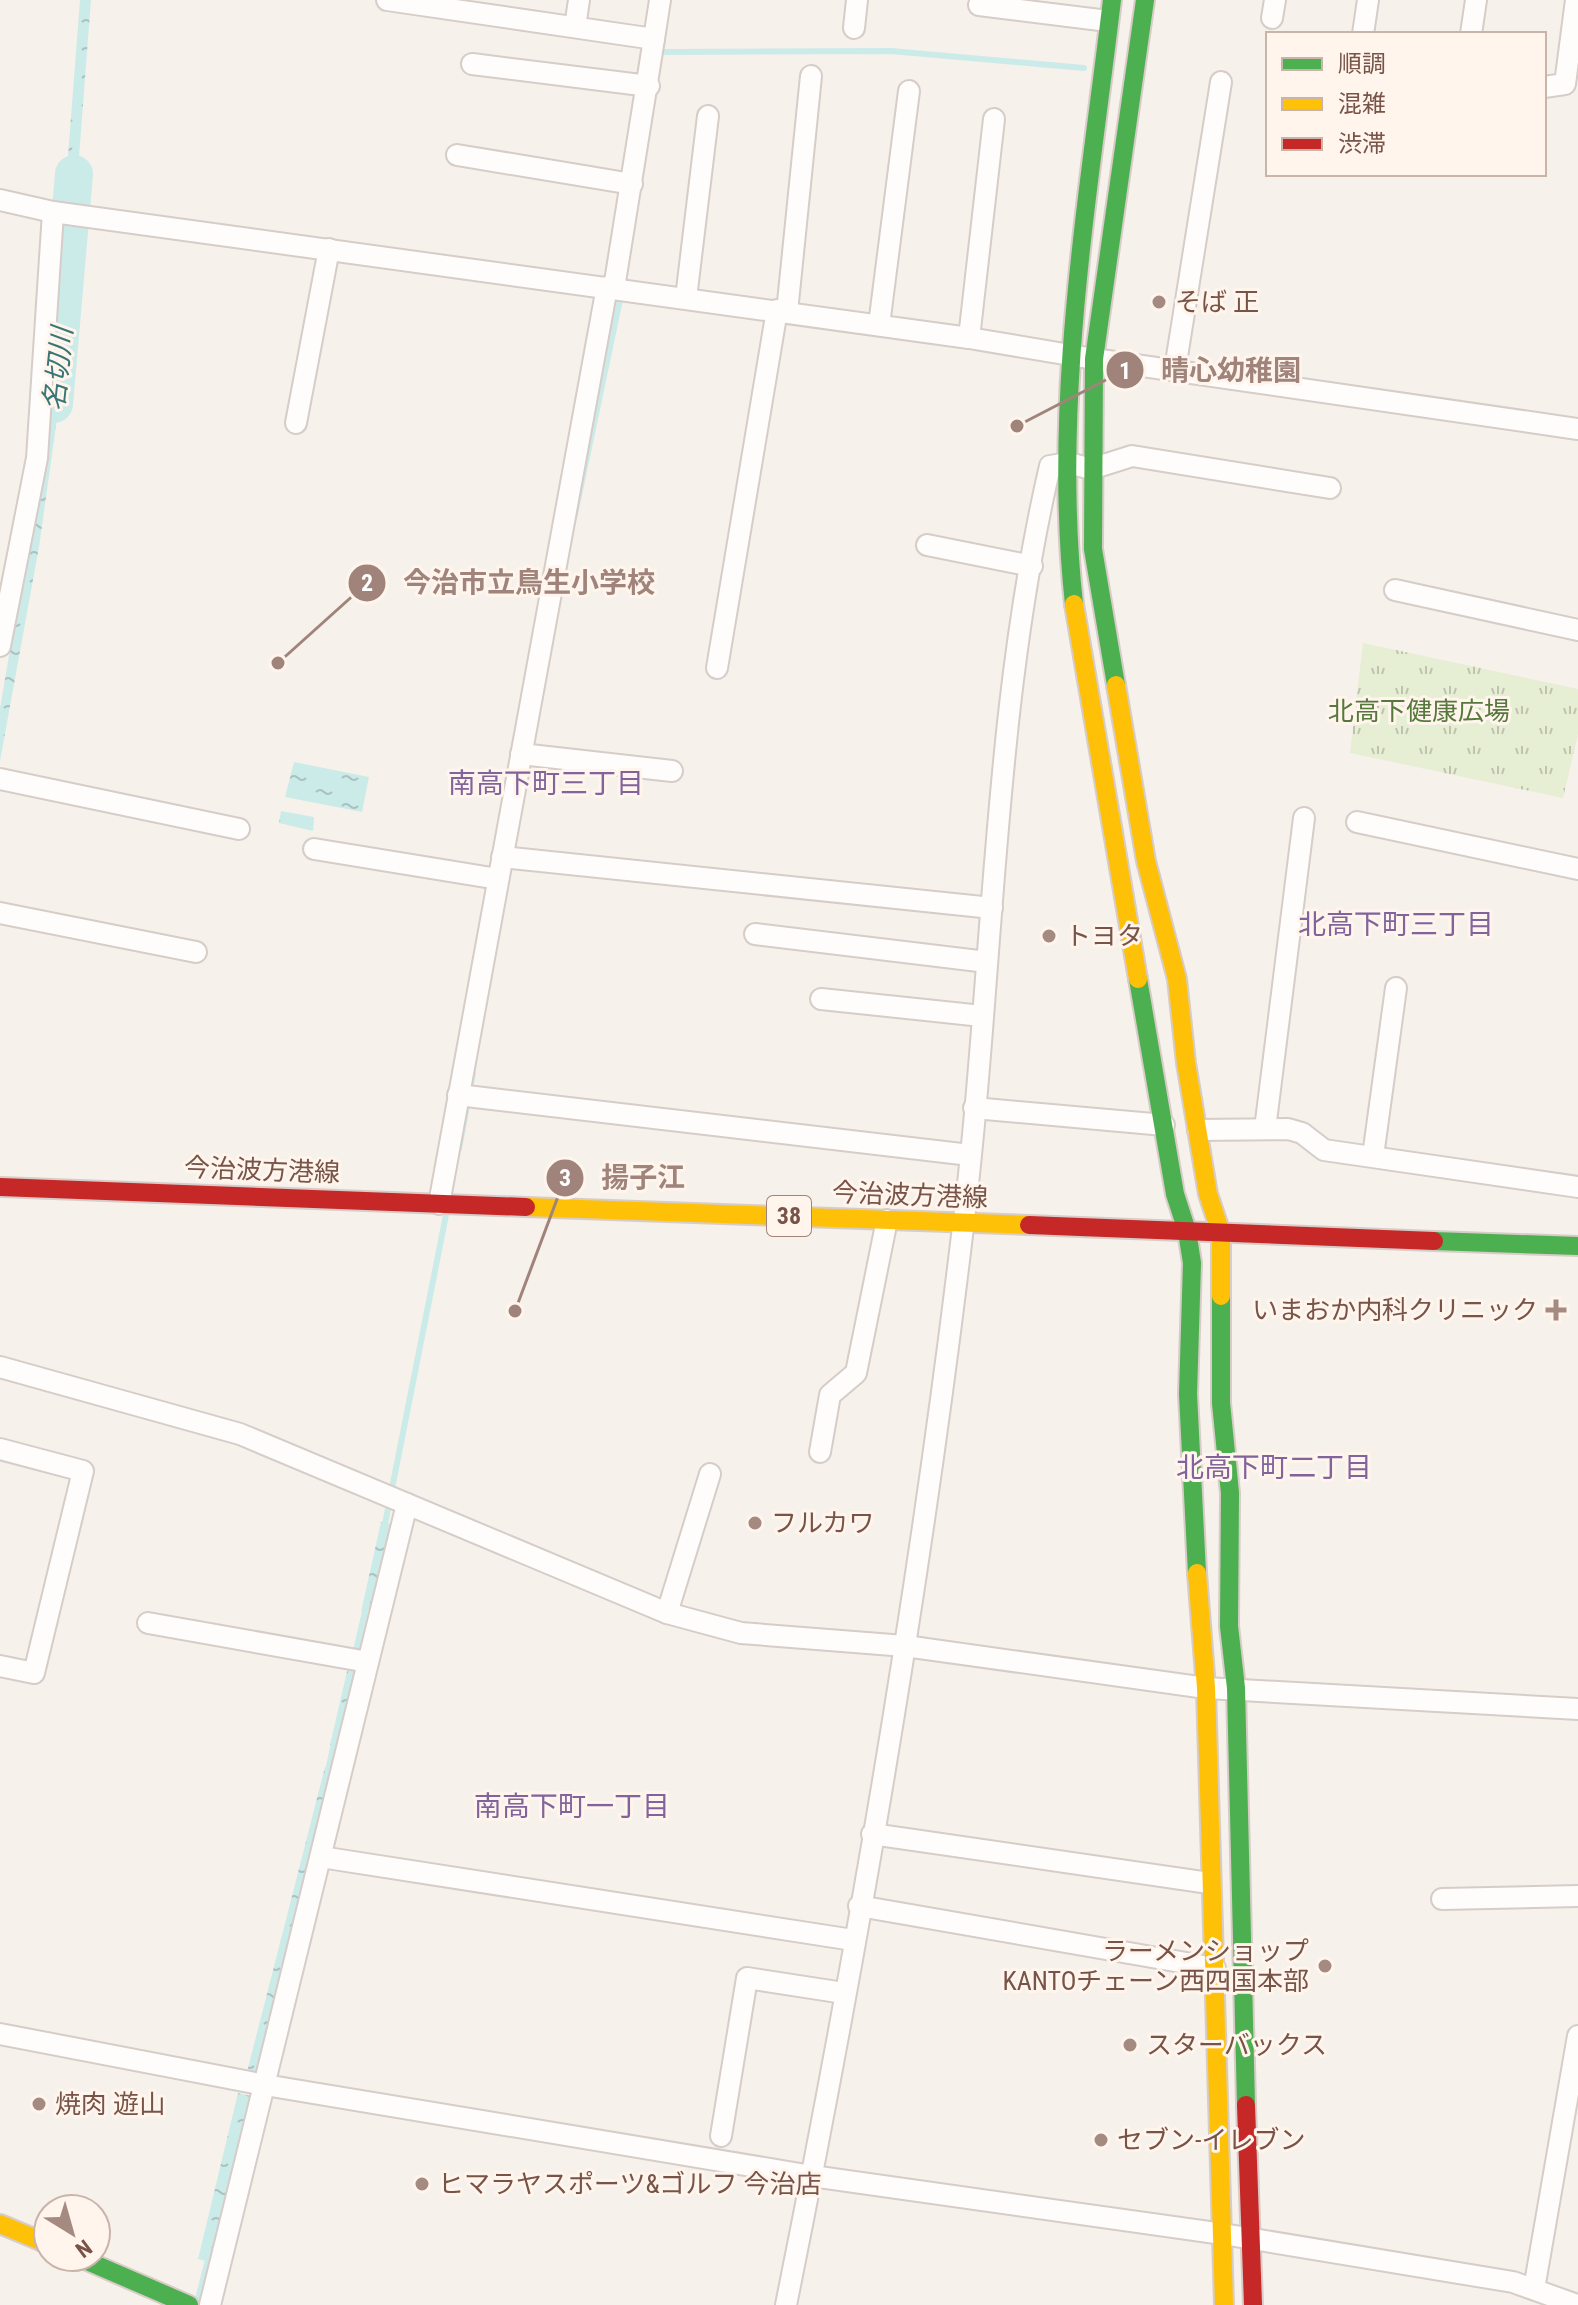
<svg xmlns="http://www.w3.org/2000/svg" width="1578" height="2305" font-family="'Roboto Condensed','Noto Sans JP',sans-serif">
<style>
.grass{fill:url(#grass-tufts)}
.water{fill:url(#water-ripples)}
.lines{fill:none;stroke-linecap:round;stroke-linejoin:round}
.stream{stroke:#cbebe9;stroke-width:6}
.river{stroke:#cbebe9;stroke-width:38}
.street-casing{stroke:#d6ccc8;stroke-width:24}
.fast-casing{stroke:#d7ccc7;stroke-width:22}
.slow-casing{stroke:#d7ccc7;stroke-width:22}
.jam-casing{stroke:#d7ccc7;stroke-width:22}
.street{stroke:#fefdfc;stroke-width:20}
.fast{stroke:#4caf50;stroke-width:18}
.slow{stroke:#ffc107;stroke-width:18}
.jam{stroke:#c62828;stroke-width:18}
.poi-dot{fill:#a48a81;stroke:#fff5ec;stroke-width:3}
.labels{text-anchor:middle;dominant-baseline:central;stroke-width:6;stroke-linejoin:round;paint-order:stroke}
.shield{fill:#fff5ec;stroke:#a08479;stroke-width:2}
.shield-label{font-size:24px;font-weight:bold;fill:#785348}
.poi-label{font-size:26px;fill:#785348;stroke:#fff5ec;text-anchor:start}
.park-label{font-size:26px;fill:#57783d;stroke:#fff5ec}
.street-label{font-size:26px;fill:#785348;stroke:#fff5ec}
.water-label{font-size:28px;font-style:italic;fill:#387576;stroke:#fff5ec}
.neighbourhood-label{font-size:28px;fill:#81649c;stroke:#fff5ec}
.leader{fill:none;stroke:#a0847b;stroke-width:3}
.callout-dot{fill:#a0847b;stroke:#fff5ec;stroke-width:3}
.mark-label{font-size:24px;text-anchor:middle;font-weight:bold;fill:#fff}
.callout-label{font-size:28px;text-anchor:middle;font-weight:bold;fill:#a0847b;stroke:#fff5ec;stroke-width:6;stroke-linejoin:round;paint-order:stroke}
</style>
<defs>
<pattern id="grass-tufts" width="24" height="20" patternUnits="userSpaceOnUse" patternTransform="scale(2)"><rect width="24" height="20" fill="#e6eed4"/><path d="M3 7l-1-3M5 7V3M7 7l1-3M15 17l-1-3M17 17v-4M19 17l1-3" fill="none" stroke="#bfc3ae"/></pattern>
<pattern id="water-ripples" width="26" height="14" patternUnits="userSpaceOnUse" patternTransform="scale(2)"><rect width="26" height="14" fill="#cbebe9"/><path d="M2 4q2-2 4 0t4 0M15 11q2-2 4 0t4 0" fill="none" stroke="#aac1bf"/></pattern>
</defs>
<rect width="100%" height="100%" fill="#f7f1eb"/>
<polygon class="grass" points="1363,643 1578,689 1578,734 1563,798 1350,753"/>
<g class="water">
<polygon points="80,0 91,0 75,209 64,208"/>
<polygon points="61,230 74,231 68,329 56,328"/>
<polygon points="53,353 66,355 39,547 0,761 0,708 42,464"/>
<polygon points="294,762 369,777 362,812 285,797"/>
<polygon points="281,811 314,817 313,831 279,823"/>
<polygon points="381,1522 395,1525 377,1606 361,1612"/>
<polygon points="348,1667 360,1681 346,1741 330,1745"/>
<polygon points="325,1767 339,1771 261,2076 247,2072"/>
<polygon points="238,2093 255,2097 215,2263 198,2259"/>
</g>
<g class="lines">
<g class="stream">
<polyline points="659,55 660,52 891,51 1084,68"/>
<polyline points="574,519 621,295"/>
<polyline points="459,1149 473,1073"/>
<polyline points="384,1529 446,1215"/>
<polyline points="350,1677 367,1603"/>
<polyline points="327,1775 335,1739"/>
<polyline points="198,2299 209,2256"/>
</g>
<polyline class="river" points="54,404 74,174"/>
<g class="street-casing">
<g id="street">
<polyline points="387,0 654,39 660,0"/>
<polyline points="979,5 1108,21"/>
<polyline points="1272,18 1275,0"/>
<polyline points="575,27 579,0"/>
<polyline points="854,28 857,0"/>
<polyline points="1363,34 1368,0"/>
<polyline points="1471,34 1476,0"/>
<polyline points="472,64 649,86"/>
<polyline points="1544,87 1565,84 1576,0"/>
<polyline points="457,155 632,184"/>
<polyline points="0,200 53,212 969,338 1094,359 1578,429"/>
<polyline points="614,288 654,39"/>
<polyline points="686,298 708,116"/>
<polyline points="787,312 811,76"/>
<polyline points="879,325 909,91"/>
<polyline points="969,338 994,119"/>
<polyline points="1175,369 1221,82"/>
<polyline points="296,423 329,249"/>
<polyline points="927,545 1032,566"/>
<polyline points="1395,590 1578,630"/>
<polyline points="0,646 37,458 53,212"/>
<polyline points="717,668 777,310"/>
<polyline points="521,754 672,771"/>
<polyline points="0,779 239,829"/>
<polyline points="1357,822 1578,869"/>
<polyline points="314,849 498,879"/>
<polyline points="502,857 992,908"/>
<polyline points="0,913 196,952"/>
<polyline points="755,934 987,962"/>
<polyline points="821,999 982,1016"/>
<polyline points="458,1095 970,1155"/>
<polyline points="974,1108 1164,1125"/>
<polyline points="1265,1129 1304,818"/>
<polyline points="1198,1130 1288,1129 1302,1133 1324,1150 1578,1187"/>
<polyline points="1373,1156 1396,988"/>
<polyline points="439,1204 607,287"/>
<polyline points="0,1367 240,1434 667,1613 741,1633 905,1646 1206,1688 1578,1709"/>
<polyline points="0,1449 83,1471 34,1673 0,1666"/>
<polyline points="820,1452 830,1395 856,1373 887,1220"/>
<polyline points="667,1613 710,1474"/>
<polyline points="148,1623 368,1662"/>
<polyline points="872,1834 1209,1883"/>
<polyline points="321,1857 853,1940"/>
<polyline points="1442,1899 1578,1896"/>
<polyline points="859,1906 1215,1968"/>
<polyline points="0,2034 265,2085 812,2176 1223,2234 1513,2282 1577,2305"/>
<polyline points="721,2136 747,1978 844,1993"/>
<polyline points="1534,2289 1578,2036"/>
<polyline points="210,2305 407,1504"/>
<path d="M786,2305C858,1948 920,1588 963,1227C994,974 992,715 1050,466L1069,463L1091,469L1132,456L1330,488"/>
</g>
</g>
<g class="fast-casing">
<g id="fast">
<path d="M1074,604C1052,402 1088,200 1112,0"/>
<polyline points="1116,685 1093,549 1094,359 1145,0"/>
<polyline points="1138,979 1175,1194 1187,1231 1192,1263 1188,1394 1197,1573"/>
<polyline points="1434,1241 1578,1246"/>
<polyline points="1221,1296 1221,1403 1230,1493 1229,1626 1236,1688 1246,2105"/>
<polyline points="78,2257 189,2305"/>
</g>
</g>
<g class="slow-casing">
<g id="slow">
<polyline points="1074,604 1138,979"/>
<polyline points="1116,685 1146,861 1177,979 1186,1063 1208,1194 1221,1233 1221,1296"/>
<polyline points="526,1207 1029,1225"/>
<polyline points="1197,1573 1206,1688 1224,2305"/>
<polyline points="0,2224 48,2244"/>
</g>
</g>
<g class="jam-casing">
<g id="jam">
<polyline points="0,1187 526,1207"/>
<polyline points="1029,1225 1434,1241"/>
<polyline points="1246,2105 1253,2305"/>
</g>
</g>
<use href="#street" class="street"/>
<use href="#fast" class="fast"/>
<use href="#slow" class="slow"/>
<use href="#jam" class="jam"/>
</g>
<g class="poi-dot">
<circle cx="1159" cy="302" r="8"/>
<circle cx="1049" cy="936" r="8"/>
<path d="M1552 1298h8v8h8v8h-8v8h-8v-8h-8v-8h8z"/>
<circle cx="755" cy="1523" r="8"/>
<circle cx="1325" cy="1966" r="8"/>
<circle cx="1130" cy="2045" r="8"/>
<circle cx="39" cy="2104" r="8"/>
<circle cx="1101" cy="2140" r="8"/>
<circle cx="422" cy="2184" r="8"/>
</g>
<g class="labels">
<rect class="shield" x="767" y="1196" width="44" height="40" rx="6"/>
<g class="shield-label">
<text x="789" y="1216">38</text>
</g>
<g class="poi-label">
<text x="1175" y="302">そば 正</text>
<text x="1065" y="936">トヨタ</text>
<text x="1538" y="1310" text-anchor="end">いまおか内科クリニック</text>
<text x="771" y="1523">フルカワ</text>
<text x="1309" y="1951" text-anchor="end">ラーメンショップ<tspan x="1309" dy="30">KANTOチェーン西四国本部</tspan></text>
<text x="1146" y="2045">スターバックス</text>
<text x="55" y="2104">焼肉 遊山</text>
<text x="1117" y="2140">セブン-イレブン</text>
<text x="438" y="2184">ヒマラヤスポーツ&amp;ゴルフ 今治店</text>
</g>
<g class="park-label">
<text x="1419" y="711">北高下健康広場</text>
</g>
<g class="street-label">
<text transform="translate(262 1170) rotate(2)">今治波方港線</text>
<text transform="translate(910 1195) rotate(2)">今治波方港線</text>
</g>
<g class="water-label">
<text transform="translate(58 369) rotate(-84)">名切川</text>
</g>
<g class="neighbourhood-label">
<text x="546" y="783">南高下町三丁目</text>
<text x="1396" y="924">北高下町三丁目</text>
<text x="1274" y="1467">北高下町二丁目</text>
<text x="572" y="1806">南高下町一丁目</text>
</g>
</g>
<path class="leader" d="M1017 426L1125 370M278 663L367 583M515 1311L565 1178"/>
<g class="callout-dot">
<circle cx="1017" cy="426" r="8"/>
<circle cx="278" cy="663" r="8"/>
<circle cx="515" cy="1311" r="8"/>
<circle cx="1125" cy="370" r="20"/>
<circle cx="367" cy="583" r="20"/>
<circle cx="565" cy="1178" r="20"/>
</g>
<g class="mark-label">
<text x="1125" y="379">1</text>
<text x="367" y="591">2</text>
<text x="565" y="1186">3</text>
</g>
<g class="callout-label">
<text x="1231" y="380">晴心幼稚園</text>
<text x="529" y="592">今治市立鳥生小学校</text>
<text x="643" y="1187">揚子江</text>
</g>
<rect x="1266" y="32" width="280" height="144" fill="#fff5ec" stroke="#c9b4aa" stroke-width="2"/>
<rect x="1282" y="58" width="40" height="12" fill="#4caf50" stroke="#c9b4aa" stroke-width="2"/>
<text x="1338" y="72" font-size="24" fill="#785348">順調</text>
<rect x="1282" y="98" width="40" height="12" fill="#ffc107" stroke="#c9b4aa" stroke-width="2"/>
<text x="1338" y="112" font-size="24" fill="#785348">混雑</text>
<rect x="1282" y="138" width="40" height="12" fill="#c62828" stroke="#c9b4aa" stroke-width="2"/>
<text x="1338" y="152" font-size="24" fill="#785348">渋滞</text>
<g transform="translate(72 2233) rotate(143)"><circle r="38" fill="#fff5ec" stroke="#c9b4aa" stroke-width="2"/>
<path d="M0-6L14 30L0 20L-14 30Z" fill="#a48a81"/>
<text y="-12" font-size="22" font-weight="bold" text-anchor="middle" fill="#785348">N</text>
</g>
</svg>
